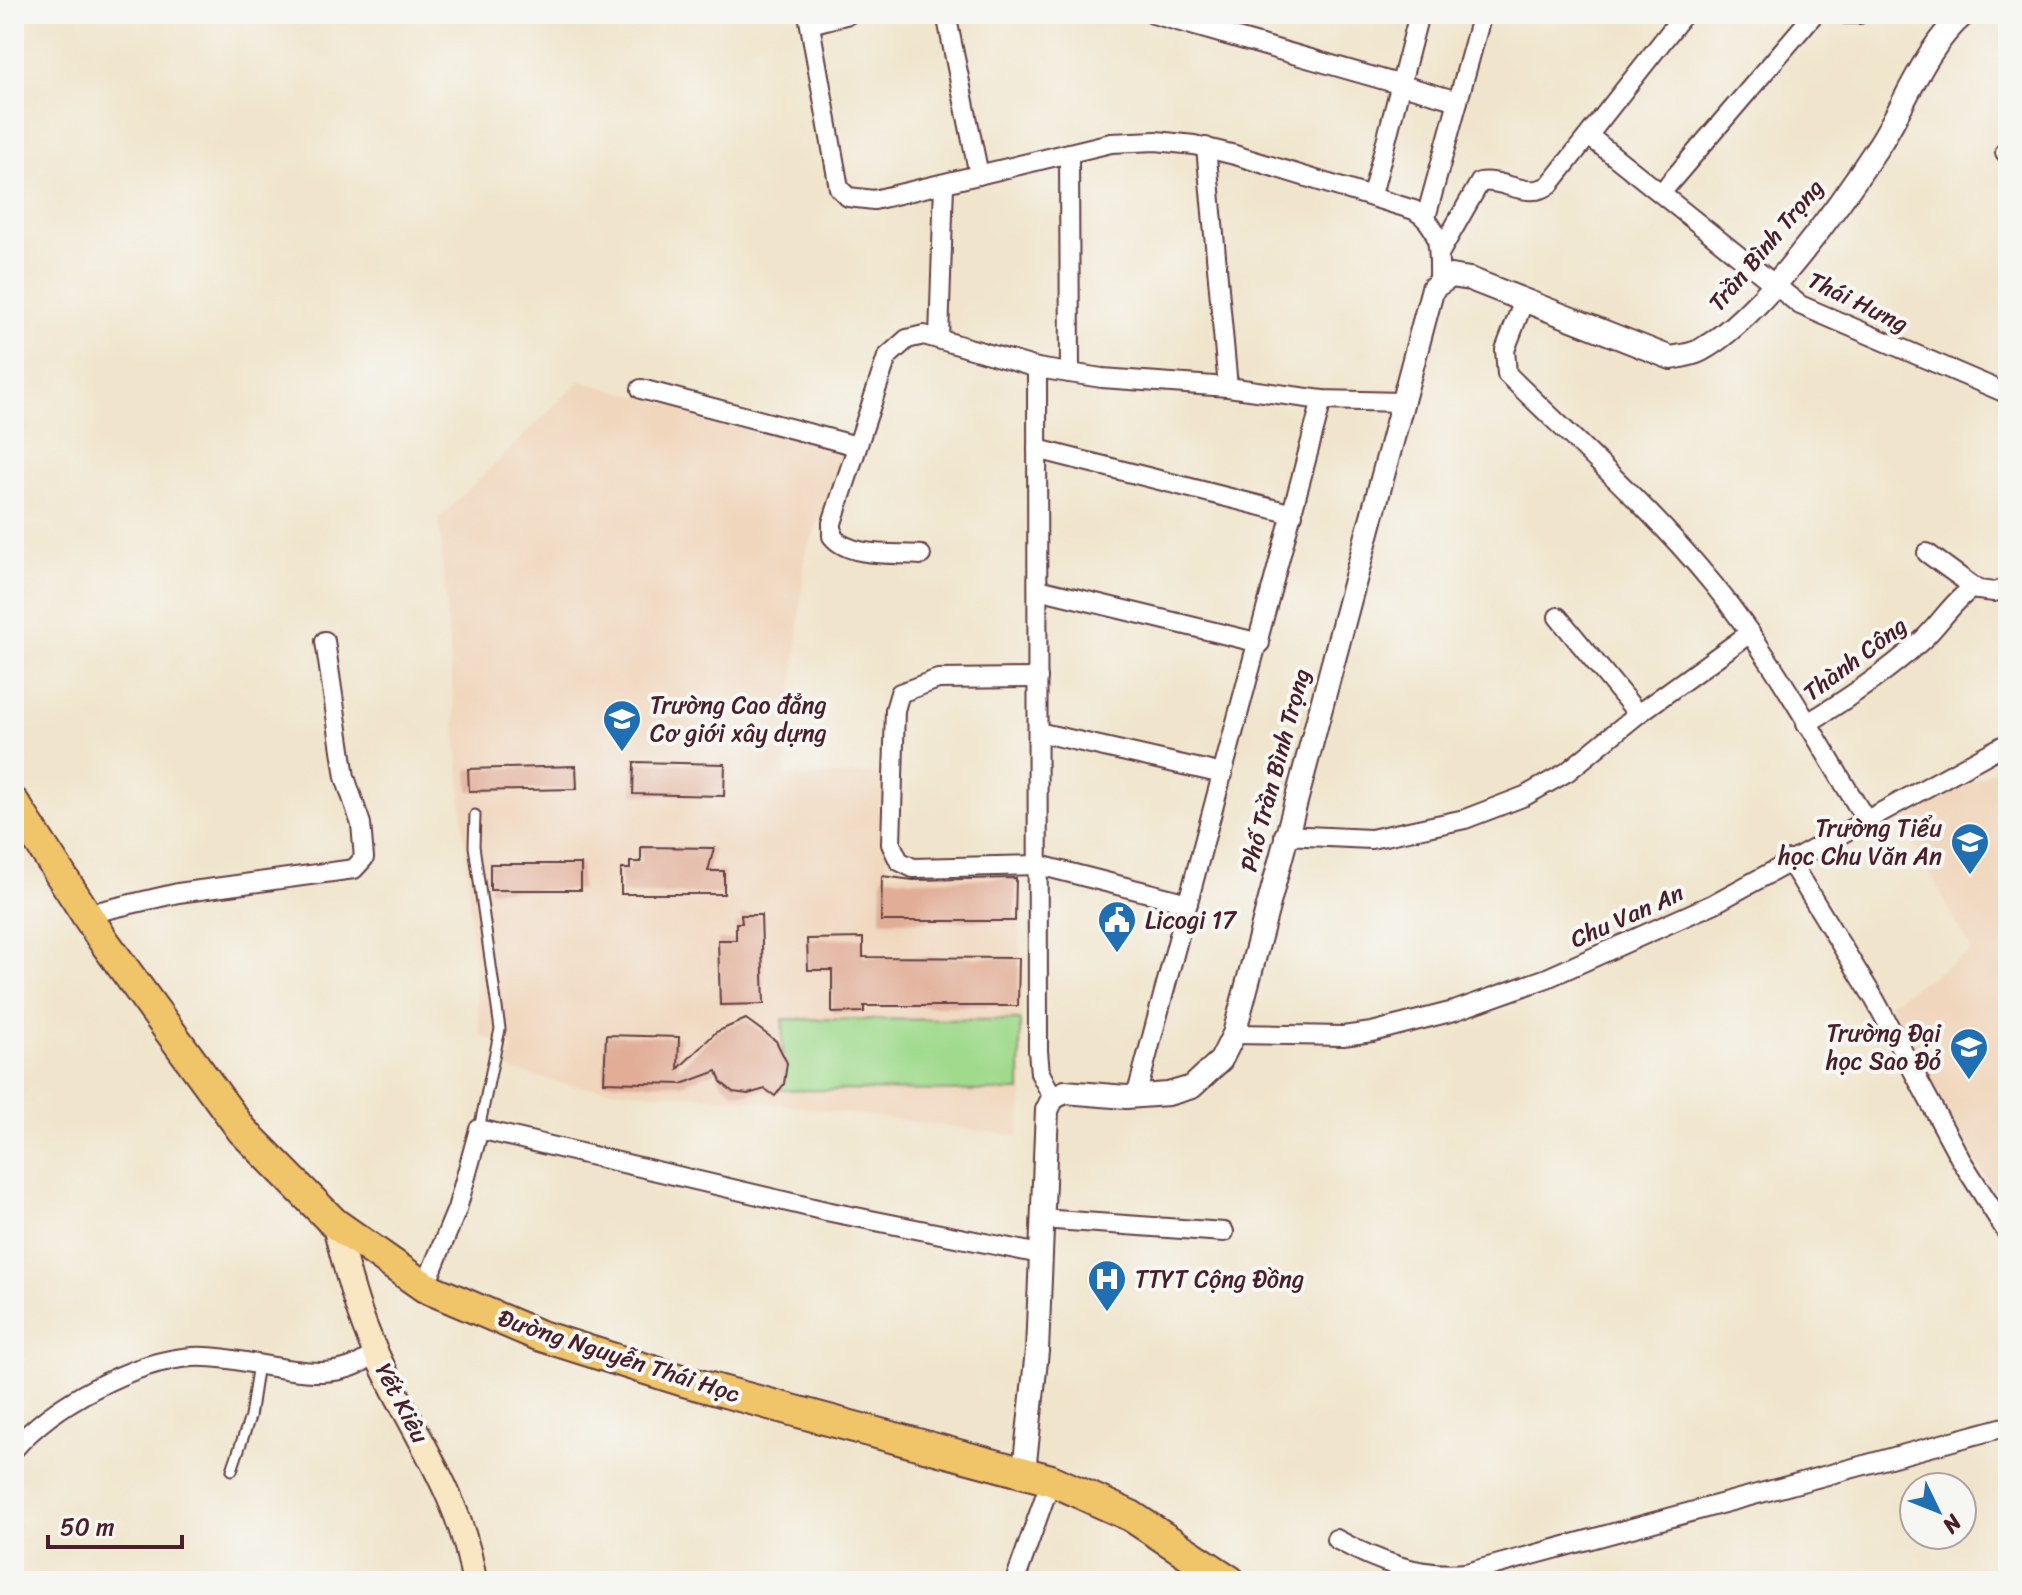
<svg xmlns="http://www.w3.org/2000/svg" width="2022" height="1595" font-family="Sriracha,sans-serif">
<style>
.built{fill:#f0d6bc}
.green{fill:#a0da8d;stroke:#757c5c;stroke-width:2}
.building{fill:#e1ad97}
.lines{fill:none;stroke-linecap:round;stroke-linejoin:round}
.service-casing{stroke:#633d43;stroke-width:13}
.minor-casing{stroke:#633d43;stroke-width:22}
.tertiary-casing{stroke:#633d43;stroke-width:26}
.secondary-casing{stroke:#633d43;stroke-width:28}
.trunk-casing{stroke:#633d43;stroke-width:34}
.service{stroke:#fff;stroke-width:9}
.minor{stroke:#fff;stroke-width:18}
.tertiary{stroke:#fff;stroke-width:22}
.secondary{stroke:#f9e7c3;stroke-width:24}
.trunk{stroke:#f0c469;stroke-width:30}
.labels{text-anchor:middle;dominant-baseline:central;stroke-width:8;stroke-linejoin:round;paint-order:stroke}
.street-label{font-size:24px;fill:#4a1f2b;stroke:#f6f6f2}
.poi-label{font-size:24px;fill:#4a1f2b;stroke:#f6f6f2;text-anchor:start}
</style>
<rect width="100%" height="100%" fill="#f6f6f2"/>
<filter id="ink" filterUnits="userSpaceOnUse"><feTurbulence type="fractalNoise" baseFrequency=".0125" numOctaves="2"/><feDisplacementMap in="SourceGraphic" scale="16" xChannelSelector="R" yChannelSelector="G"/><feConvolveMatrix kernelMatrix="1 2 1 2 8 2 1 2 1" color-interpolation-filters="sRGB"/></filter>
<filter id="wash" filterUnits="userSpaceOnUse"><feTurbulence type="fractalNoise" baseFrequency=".006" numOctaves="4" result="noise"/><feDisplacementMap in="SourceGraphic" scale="32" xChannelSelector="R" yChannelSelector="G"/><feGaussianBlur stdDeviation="1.8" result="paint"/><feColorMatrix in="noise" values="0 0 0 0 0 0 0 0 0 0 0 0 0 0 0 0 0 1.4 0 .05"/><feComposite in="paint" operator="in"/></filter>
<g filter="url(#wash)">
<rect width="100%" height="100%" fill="#f0e5cc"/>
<g class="built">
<polygon points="580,381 848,452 805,554 786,776 890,774 886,872 1018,873 1024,1091 1018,1136 757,1101 572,1086 507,1069 513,1046 480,1036 439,518"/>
<polygon points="2008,762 2008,1211 1973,1158 1888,1003 1972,951 1901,821"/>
</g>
<polygon class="green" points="783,1019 1020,1020 1020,1091 782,1090"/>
<g id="blocks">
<g class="building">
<polygon points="634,762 725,764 724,796 633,794"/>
<polygon points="576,766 577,789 469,791 468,769"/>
<polygon points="641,847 714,848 708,871 724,871 724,894 621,894 621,869 630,869 630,862 641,862"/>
<rect x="490" y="864" width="91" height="26"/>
<polygon points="882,876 913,880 1016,878 1015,921 881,921"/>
<polygon points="741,915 761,915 764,1004 720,1005 718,940 736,940 736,923 742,923"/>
<polygon points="863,938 863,957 1019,958 1018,1006 864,1006 864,1012 832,1013 832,970 808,970 807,939"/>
<polygon points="746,1019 776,1041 787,1063 784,1084 775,1096 765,1089 748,1094 733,1092 721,1082 717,1071 682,1084 604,1082 606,1035 679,1037 678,1069 716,1032"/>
</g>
</g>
</g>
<g filter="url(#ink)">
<use href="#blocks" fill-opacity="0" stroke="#633d43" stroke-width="2"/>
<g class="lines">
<g class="service-casing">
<g id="service">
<polyline points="475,815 474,846 500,1029 479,1129"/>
<polyline points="2007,951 2008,952"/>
<polyline points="232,1470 250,1417 258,1363"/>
</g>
</g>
<g class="minor-casing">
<g id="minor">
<path d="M808,14L839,188L848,197L874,200L1111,143L1156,141L1194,145L1235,155L1414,210C1442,226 1439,251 1439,281"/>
<polyline points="946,14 979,175"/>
<polyline points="1153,14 1458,101"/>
<polyline points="1846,14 1859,14"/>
<polyline points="810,24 849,14"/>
<polyline points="1589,136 1800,305 2008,394"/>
<polyline points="1206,147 1228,387"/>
<polyline points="2005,152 2008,153"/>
<polyline points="1069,153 1070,373"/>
<polyline points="1661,193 1814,14"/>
<polyline points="1372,195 1419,14"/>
<polyline points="1426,217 1482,14"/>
<path d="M1439,254L1480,182C1504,178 1529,201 1550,184L1684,14"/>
<path d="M1524,300L1505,350L1507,374C1577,443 1651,508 1713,584C1772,656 1817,741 1866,820"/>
<polyline points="939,338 944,184"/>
<polyline points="1037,368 1038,1051 1040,1073 1053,1098"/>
<polyline points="641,389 857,446"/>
<polyline points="1037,449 1293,514"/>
<polyline points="1927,553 1978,590"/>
<path d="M921,555C894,553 849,558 832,536V523L887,357L907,339L924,335L1037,368L1102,378L1228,387L1322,400L1401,402"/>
<polyline points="1038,589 1260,643"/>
<polyline points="1558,617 1638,714"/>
<polyline points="1038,678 938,679 900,693 895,710 891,844 899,861 913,868 1039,865 1188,903"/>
<path d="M1806,724C1846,700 1884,674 1919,643C1938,627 1950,604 1971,589L1994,592L2008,588"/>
<polyline points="1038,732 1223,774"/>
<polyline points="1284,835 1371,839 1465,819 1525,796 1567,772 1638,714 1750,633"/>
<polyline points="1789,860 1875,1000 1961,1160 2008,1234"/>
<polyline points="88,914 178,893 354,869 364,858 361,824 345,777 325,641"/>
<polyline points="1234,1034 1343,1036 1372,1032 1454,1011 1547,978 1713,904 2008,743"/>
<polyline points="1136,1097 1322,400"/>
<polyline points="1041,1219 1224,1232"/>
<polyline points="425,1287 457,1209 479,1129 826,1211 1040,1254"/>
<path d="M14,1449C52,1405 133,1361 192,1357C248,1353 332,1396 375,1352"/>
<path d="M1336,1539C1376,1561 1420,1578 1466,1573L2008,1426"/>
<polyline points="1015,1581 1051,1480"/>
</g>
</g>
<g class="tertiary-casing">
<path id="tertiary" d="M1024,1471L1037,1351L1047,1110L1053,1098L1065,1092L1126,1097L1168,1094L1192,1087L1221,1060L1234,1034L1433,288L1451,276L1470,279L1671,358C1681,356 1692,355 1701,350C1762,316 1842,202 1881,142C1907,100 1926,46 1964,14"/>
</g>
<g class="secondary-casing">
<path id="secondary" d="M334,1223C346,1266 356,1310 375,1351C409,1427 462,1496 474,1581"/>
</g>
<g class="trunk-casing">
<polyline id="trunk" points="14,803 103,940 242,1130 334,1223 425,1287 538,1335 684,1381 1051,1480 1131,1516 1230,1581"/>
</g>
<use href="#service" class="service"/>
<use href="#minor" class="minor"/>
<use href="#tertiary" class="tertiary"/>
<use href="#secondary" class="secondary"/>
<use href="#trunk" class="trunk"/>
</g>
</g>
<defs>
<g id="university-pin" transform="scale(2)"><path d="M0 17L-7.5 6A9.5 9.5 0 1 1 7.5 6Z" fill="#1f6fb2" stroke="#f6f6f2"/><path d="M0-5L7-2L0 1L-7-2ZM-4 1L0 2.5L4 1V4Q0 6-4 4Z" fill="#fff"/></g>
<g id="school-pin" transform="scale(2)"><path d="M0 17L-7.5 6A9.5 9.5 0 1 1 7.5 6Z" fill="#1f6fb2" stroke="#f6f6f2"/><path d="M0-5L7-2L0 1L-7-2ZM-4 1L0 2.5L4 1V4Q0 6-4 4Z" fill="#fff"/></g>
<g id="civic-pin" transform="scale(2)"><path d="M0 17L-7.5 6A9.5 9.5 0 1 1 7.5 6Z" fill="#1f6fb2" stroke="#f6f6f2"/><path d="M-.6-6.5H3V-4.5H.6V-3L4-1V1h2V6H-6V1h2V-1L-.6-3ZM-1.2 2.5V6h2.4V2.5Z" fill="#fff"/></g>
<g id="hospital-pin" transform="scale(2)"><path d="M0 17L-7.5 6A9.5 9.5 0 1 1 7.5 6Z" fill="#1f6fb2" stroke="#f6f6f2"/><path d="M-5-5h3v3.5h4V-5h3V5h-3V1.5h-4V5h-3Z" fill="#fff"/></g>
</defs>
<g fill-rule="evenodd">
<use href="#university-pin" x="622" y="719"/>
<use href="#school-pin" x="1970" y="842"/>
<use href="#civic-pin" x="1117" y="920"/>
<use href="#university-pin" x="1969" y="1047"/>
<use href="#hospital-pin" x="1107" y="1279"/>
</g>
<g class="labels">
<g class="street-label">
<text transform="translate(1766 245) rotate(-50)">Trần Bình Trọng</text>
<text transform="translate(1858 302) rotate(26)">Thái Hưng</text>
<text transform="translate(1855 659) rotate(-37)">Thành Công</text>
<text transform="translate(1275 770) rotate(-75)">Phố Trần Bình Trọng</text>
<text transform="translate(1627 916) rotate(-24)">Chu Van An</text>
<text transform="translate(619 1356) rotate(18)">Đường Nguyễn Thái Học</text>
<text transform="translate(402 1403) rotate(62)">Yết Kiêu</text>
</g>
<g class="poi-label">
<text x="650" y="705">Trường Cao đẳng<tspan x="650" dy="28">Cơ giới xây dựng</tspan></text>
<text x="1942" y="828" text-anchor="end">Trường Tiểu<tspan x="1942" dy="28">học Chu Văn An</tspan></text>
<text x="1145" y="920">Licogi 17</text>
<text x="1941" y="1033" text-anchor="end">Trường Đại<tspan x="1941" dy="28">học Sao Đỏ</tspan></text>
<text x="1135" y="1279">TTYT Cộng Đồng</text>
</g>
</g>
<rect width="2022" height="1595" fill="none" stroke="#f6f6f2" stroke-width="48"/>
<g transform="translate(1938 1511) rotate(133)"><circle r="38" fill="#f6f6f2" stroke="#b1a0a2" stroke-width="2"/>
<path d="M0-6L14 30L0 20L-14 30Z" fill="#1f6fb2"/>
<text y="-12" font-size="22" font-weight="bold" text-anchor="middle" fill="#4a1f2b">N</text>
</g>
<path d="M48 1535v12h134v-12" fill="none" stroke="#4a1f2b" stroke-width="4"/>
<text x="60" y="1535" font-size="24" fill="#4a1f2b" stroke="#f6f6f2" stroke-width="6" paint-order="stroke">50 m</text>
</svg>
